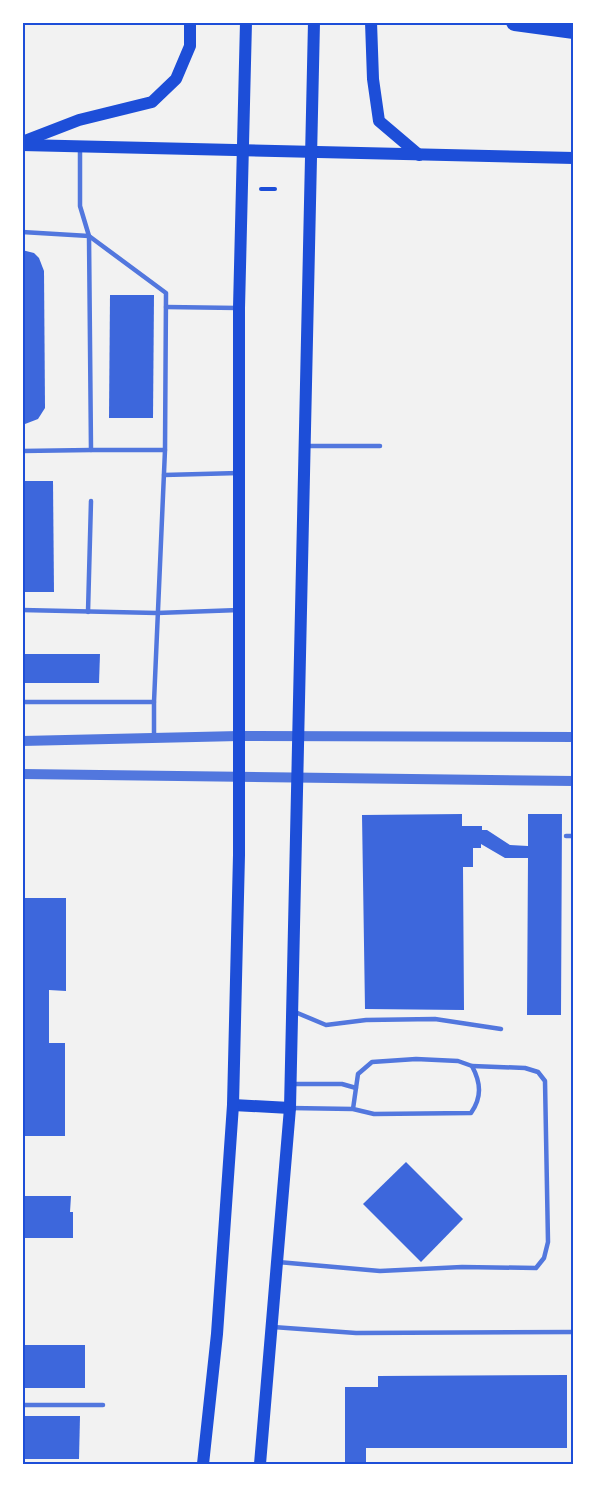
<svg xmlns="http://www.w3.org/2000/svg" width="596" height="1487" font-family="'Roboto Condensed',sans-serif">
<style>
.building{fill:#3d67dc}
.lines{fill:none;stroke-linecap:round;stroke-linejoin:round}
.path{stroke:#1d4ed8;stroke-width:4}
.service{stroke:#5277de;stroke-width:4.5}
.tertiary{stroke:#5277de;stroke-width:10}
.secondary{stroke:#1d4ed8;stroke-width:12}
.motorway{stroke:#1d4ed8;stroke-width:18}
.neatline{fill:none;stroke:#1d4ed8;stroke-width:2}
</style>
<rect width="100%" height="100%" fill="#f2f2f2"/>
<g class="building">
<polygon points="22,250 34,253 39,258 44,271 45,408 38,419 25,424 22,424"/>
<polygon points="110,295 154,295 153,418 109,418"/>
<polygon points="22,481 53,481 54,592 22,592"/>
<polygon points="22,654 100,654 99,683 22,683"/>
<polygon points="462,814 462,826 482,826 482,830 487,830 510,845 528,846 528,814 562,814 561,1015 527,1015 528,858 505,858 481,844 481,848 473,848 473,867 463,867 464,1010 365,1009 362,815"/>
<polygon points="22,898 66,898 66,991 49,990 49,1043 65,1043 65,1136 22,1136"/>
<polygon points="406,1162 463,1219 421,1262 363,1204"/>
<polygon points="22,1196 71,1196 70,1212 73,1212 73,1238 22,1238"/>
<rect x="22" y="1345" width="63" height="43"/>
<polygon points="567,1375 567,1448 366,1448 366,1464 345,1464 345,1387 378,1387 378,1376"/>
<polygon points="22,1416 80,1416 79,1459 22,1459"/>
</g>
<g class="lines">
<polyline class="path" points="261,189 275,189"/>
<g class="service">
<polyline points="80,146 80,206 89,236 91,450 165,450"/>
<polyline points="22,232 89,236 166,293 165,450 154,702 154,739"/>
<polyline points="166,307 238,308"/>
<polyline points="306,446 380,446"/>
<polyline points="22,451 91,450"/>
<polyline points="164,475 239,473"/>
<polyline points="22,610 157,613 239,610"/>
<polyline points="88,612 91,501"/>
<polyline points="22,702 154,702"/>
<polyline points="566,836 574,836"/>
<polyline points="295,1012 326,1025 366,1020 435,1019 501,1029"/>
<polyline points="293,1084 342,1084 356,1088"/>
<path d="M290,1108L353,1109L374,1114L471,1113C482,1097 481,1083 472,1066L458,1061L416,1059L372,1062L358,1074L353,1109"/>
<polyline points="278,1262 380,1271 462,1267 536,1268 544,1258 548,1242 545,1081 538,1072 525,1068 472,1066"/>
<polyline points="273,1327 356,1333 574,1332"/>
<polyline points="22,1405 103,1405"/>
</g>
<g class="tertiary">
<polyline points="22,741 239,736 574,737"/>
<polyline points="22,774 574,781"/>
</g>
<g class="secondary">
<polyline points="371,22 373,79 379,121 419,155"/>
<polyline points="22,142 79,120 152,102 176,79 190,46 190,22"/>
<polyline points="22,145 574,158"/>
<polyline points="233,1105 290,1108"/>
<polyline points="203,1464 217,1334 233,1105 239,855 239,308 246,22"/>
<polyline points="260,1464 290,1108 314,22"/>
</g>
<polyline class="motorway" points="515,22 574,30"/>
</g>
<rect width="596" height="1487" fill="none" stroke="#ffffff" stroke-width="48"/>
<rect x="24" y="24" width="548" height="1439" class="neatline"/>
</svg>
